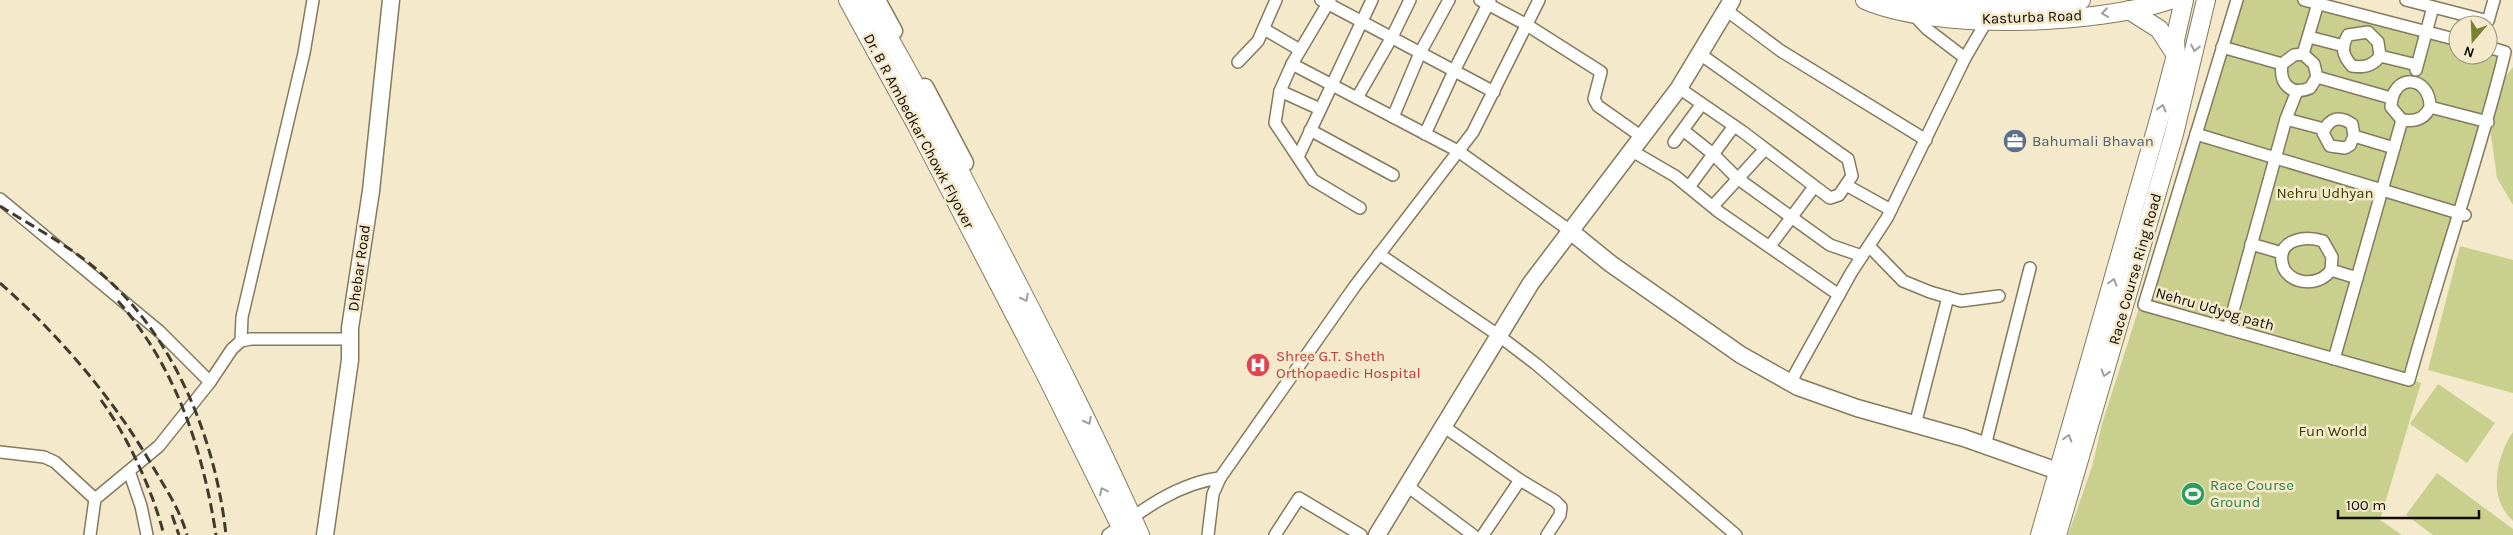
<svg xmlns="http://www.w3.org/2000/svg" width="2513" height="535" font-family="Karla,sans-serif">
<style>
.green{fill:#c9cf8d}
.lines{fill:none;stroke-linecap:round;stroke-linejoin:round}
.street-casing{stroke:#847a5e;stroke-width:14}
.secondary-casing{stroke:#847a5e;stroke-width:19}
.primary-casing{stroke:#847a5e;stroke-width:20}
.street{stroke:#fff;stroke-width:11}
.secondary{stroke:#fff;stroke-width:16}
.primary{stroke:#fff;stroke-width:18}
.rail{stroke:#403b2d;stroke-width:3;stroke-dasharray:10 5;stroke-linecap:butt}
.oneway{stroke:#9f9e9a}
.labels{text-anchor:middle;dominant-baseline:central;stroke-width:5;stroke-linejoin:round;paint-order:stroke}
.street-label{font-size:15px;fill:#100c03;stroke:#f4e9ca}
.service-label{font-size:15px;fill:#4e5e75;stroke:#f4e9ca;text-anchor:start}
.park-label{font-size:15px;fill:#3a3c00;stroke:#f4e9ca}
.health-label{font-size:15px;fill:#be3a42;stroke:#f4e9ca;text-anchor:start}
.leisure-label{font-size:15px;fill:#27864d;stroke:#f4e9ca;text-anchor:start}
</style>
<rect width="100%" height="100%" fill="#f4e9ca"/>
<g class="green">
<polygon points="2237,0 2304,0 2458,40 2458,55 2488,55 2488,47 2505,52 2465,215 2415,381 2421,383 2380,520 2402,535 2068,535 2092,467 2102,424"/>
<polygon points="2513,67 2513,205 2497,178 2490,128 2503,80"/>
<polygon points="2460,246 2513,260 2513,393 2428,370"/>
<polygon points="2438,384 2495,423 2467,463 2410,424"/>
<path d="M2513,432V521C2487,497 2496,457 2513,432Z"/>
<polygon points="2437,473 2513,529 2513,535 2433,535 2406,515"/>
</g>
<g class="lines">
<g class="street-casing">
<g id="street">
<polyline points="1321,0 1494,92"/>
<polyline points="1330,0 1292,64 1280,91 1275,123 1313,180 1360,208"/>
<polyline points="1480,0 1527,25 1601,72 1594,99 1598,106 1642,137"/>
<path d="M2237,0L2144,305L2409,380C2439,270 2478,162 2505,52L2488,47"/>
<polyline points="2304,0 2458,40"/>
<polyline points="2406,0 2488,21 2494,0"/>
<polyline points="1726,10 1781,51 1926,140"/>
<polyline points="1264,29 1300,50"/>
<polyline points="2309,37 2344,46"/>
<polyline points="2222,47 2282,64"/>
<polyline points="2303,54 2319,0"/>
<path d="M2380,56C2373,66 2364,68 2352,66C2342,55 2341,47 2348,35L2368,32L2378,42L2380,56L2417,65"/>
<polyline points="1965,58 1989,17"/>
<polyline points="1238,62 1258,41 1276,0"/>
<polyline points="1292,64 1458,151 1569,230"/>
<polyline points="2416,70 2433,7"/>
<path d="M2317,77L2314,64L2303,54L2294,55L2282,64C2279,84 2291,96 2310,88L2317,77L2391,98"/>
<polyline points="1679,88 1743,132 1830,198 1839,195 1852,176 1848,159 1700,54"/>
<polyline points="1280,91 1320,109"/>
<polyline points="1357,98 1392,37 1410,0"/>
<path d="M2430,107C2430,75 2392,72 2391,107L2402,120C2415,122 2425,119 2430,107L2488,122"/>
<polyline points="1393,117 1420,53 1449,0"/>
<polyline points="2286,119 2324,129"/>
<polyline points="1310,130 1393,175"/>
<polyline points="1683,130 1713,154 1737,178 1830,245 1862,256"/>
<polyline points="1425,134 1454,71 1490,0"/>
<polyline points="2196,134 2465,215"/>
<path d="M2354,136L2352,124C2339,115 2329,118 2323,133L2330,146L2345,148L2350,145L2354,136L2394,148"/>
<polyline points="1674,142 1701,105"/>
<polyline points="1632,151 1675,176 1719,212 1839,295"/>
<polyline points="1298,157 1372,0"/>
<polyline points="1846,185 1891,210"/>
<polyline points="1689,187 1734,126"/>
<polyline points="0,199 159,331 210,382"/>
<polyline points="1713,206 1765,149"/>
<polyline points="2251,244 2282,253"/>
<polyline points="1770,246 1814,187"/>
<polyline points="1869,246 1903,281 1930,292 1961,301 1999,296"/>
<polyline points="1379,254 1498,335 1536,364 1736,535"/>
<path d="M2331,270L2332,257L2323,241C2307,236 2278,238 2282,262C2285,284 2318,289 2331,270L2357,278"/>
<polyline points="2228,329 2286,119 2297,91"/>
<polyline points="241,341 242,317 304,53 313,0"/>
<polyline points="2334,359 2402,120"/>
<polyline points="1790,383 1851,273 1887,218 1965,58 1927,29 1913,14"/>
<polyline points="1915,425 1948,297"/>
<polyline points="1443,426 1520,480 1555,501 1561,507 1560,515 1547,535"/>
<polyline points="1985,446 2030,268"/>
<polyline points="0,452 44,457 55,462 95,499"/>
<polyline points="129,471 141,506 147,535"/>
<polyline points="1406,485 1473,535"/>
<polyline points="90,535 95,499 159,446 210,382 232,349 241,341 251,339 350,339"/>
<path d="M1108,535C1142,510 1178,483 1220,478"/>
<polyline points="1208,535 1213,494 1220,478 1355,286 1473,132 1539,0"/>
<polyline points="1275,535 1299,498 1361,535"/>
<polyline points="1483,535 1520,480"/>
</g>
</g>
<g class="secondary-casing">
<g id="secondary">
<polyline points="877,0 894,31"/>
<polyline points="925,87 965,163"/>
<polyline points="1569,230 1611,264 1741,355 1798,387 1857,408 1964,438 2069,475"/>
<polyline points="325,535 350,360 350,328 371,191 391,0"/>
<polyline points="1377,535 1531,283 1679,88 1732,0"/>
</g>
</g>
<g class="primary-casing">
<g id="primary">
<polyline points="848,0 917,126 1046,375 1125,535"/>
<path d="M866,0C908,67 943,139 979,209C1035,317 1091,424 1140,535"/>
<path d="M1865,0C1937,31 2096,25 2170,0"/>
<polyline points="1900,0 1990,8 2081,0"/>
<polyline points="2129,10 2159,29 2176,55"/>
<polyline points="2040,535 2160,116 2176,55 2175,40 2184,0"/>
<polyline points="2057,535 2174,134 2206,0"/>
</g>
</g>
<use href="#street" class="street"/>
<use href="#secondary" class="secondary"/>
<use href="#primary" class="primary"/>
<g class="rail">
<path d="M0,206C35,228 74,248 104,276C176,340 216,441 226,535"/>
<path d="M0,283C60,336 113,398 153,467C166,489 180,510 187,535"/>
<path d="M118,301C176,367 203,450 216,535"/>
<path d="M101,400C129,439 152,489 164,535"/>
<polyline points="172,515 179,535"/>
</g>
</g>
<defs><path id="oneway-chevron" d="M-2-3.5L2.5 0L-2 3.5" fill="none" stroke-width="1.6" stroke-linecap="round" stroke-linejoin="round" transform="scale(1.25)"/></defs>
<g class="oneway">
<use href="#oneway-chevron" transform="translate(2105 13) rotate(172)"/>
<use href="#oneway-chevron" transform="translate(2195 48) rotate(102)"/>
<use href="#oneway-chevron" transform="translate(2162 108) rotate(-75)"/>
<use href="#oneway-chevron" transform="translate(2113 282) rotate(-74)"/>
<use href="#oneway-chevron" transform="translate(1025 298) rotate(63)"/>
<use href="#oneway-chevron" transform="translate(2105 373) rotate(107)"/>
<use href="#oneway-chevron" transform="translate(1088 421) rotate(63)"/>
<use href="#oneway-chevron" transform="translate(2068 438) rotate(-74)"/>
<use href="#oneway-chevron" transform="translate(1103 491) rotate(-116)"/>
</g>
<defs>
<g id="office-disc" transform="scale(1.25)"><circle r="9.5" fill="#5c6f8a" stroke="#f4e9ca"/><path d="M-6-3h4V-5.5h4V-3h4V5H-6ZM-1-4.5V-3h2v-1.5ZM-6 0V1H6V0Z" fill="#fff"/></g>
<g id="hospital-disc" transform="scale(1.25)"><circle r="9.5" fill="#e0444e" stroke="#f4e9ca"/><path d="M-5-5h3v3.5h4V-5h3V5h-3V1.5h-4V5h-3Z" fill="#fff"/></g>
<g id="stadium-disc" transform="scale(1.25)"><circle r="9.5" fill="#2e9e5b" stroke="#f4e9ca"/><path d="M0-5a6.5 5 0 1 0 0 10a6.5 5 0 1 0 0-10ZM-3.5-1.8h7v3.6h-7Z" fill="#fff"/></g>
</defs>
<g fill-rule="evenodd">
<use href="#office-disc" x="2015" y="141"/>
<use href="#hospital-disc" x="1258" y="365"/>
<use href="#stadium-disc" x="2193" y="494"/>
</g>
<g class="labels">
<g class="street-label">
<text transform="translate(2032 17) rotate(-2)">Kasturba Road</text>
<text transform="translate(919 131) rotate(62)">Dr. B R Ambedkar Chowk Flyover</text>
<text transform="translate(359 268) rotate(-82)">Dhebar Road</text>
<text transform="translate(2135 269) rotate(-74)">Race Course Ring Road</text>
<text transform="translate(2215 309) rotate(16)">Nehru Udyog path</text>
</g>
<g class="service-label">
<text x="2032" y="141">Bahumali Bhavan</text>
</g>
<g class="park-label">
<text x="2325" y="193">Nehru Udhyan</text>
<text x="2333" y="431">Fun World</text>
</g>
<g class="health-label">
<text x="1276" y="356">Shree G.T. Sheth<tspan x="1276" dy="17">Orthopaedic Hospital</tspan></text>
</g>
<g class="leisure-label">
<text x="2210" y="485">Race Course<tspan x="2210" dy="17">Ground</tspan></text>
</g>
</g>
<g transform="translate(2473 40) rotate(199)"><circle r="24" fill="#f4e9ca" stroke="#99917a"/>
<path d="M0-4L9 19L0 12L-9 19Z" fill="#768432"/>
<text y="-8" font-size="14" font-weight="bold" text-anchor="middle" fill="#100c03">N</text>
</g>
<path d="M2338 510v8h141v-8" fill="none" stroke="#100c03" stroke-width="2.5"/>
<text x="2346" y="510" font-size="15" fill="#100c03" stroke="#f4e9ca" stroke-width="4" paint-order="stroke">100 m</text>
</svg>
